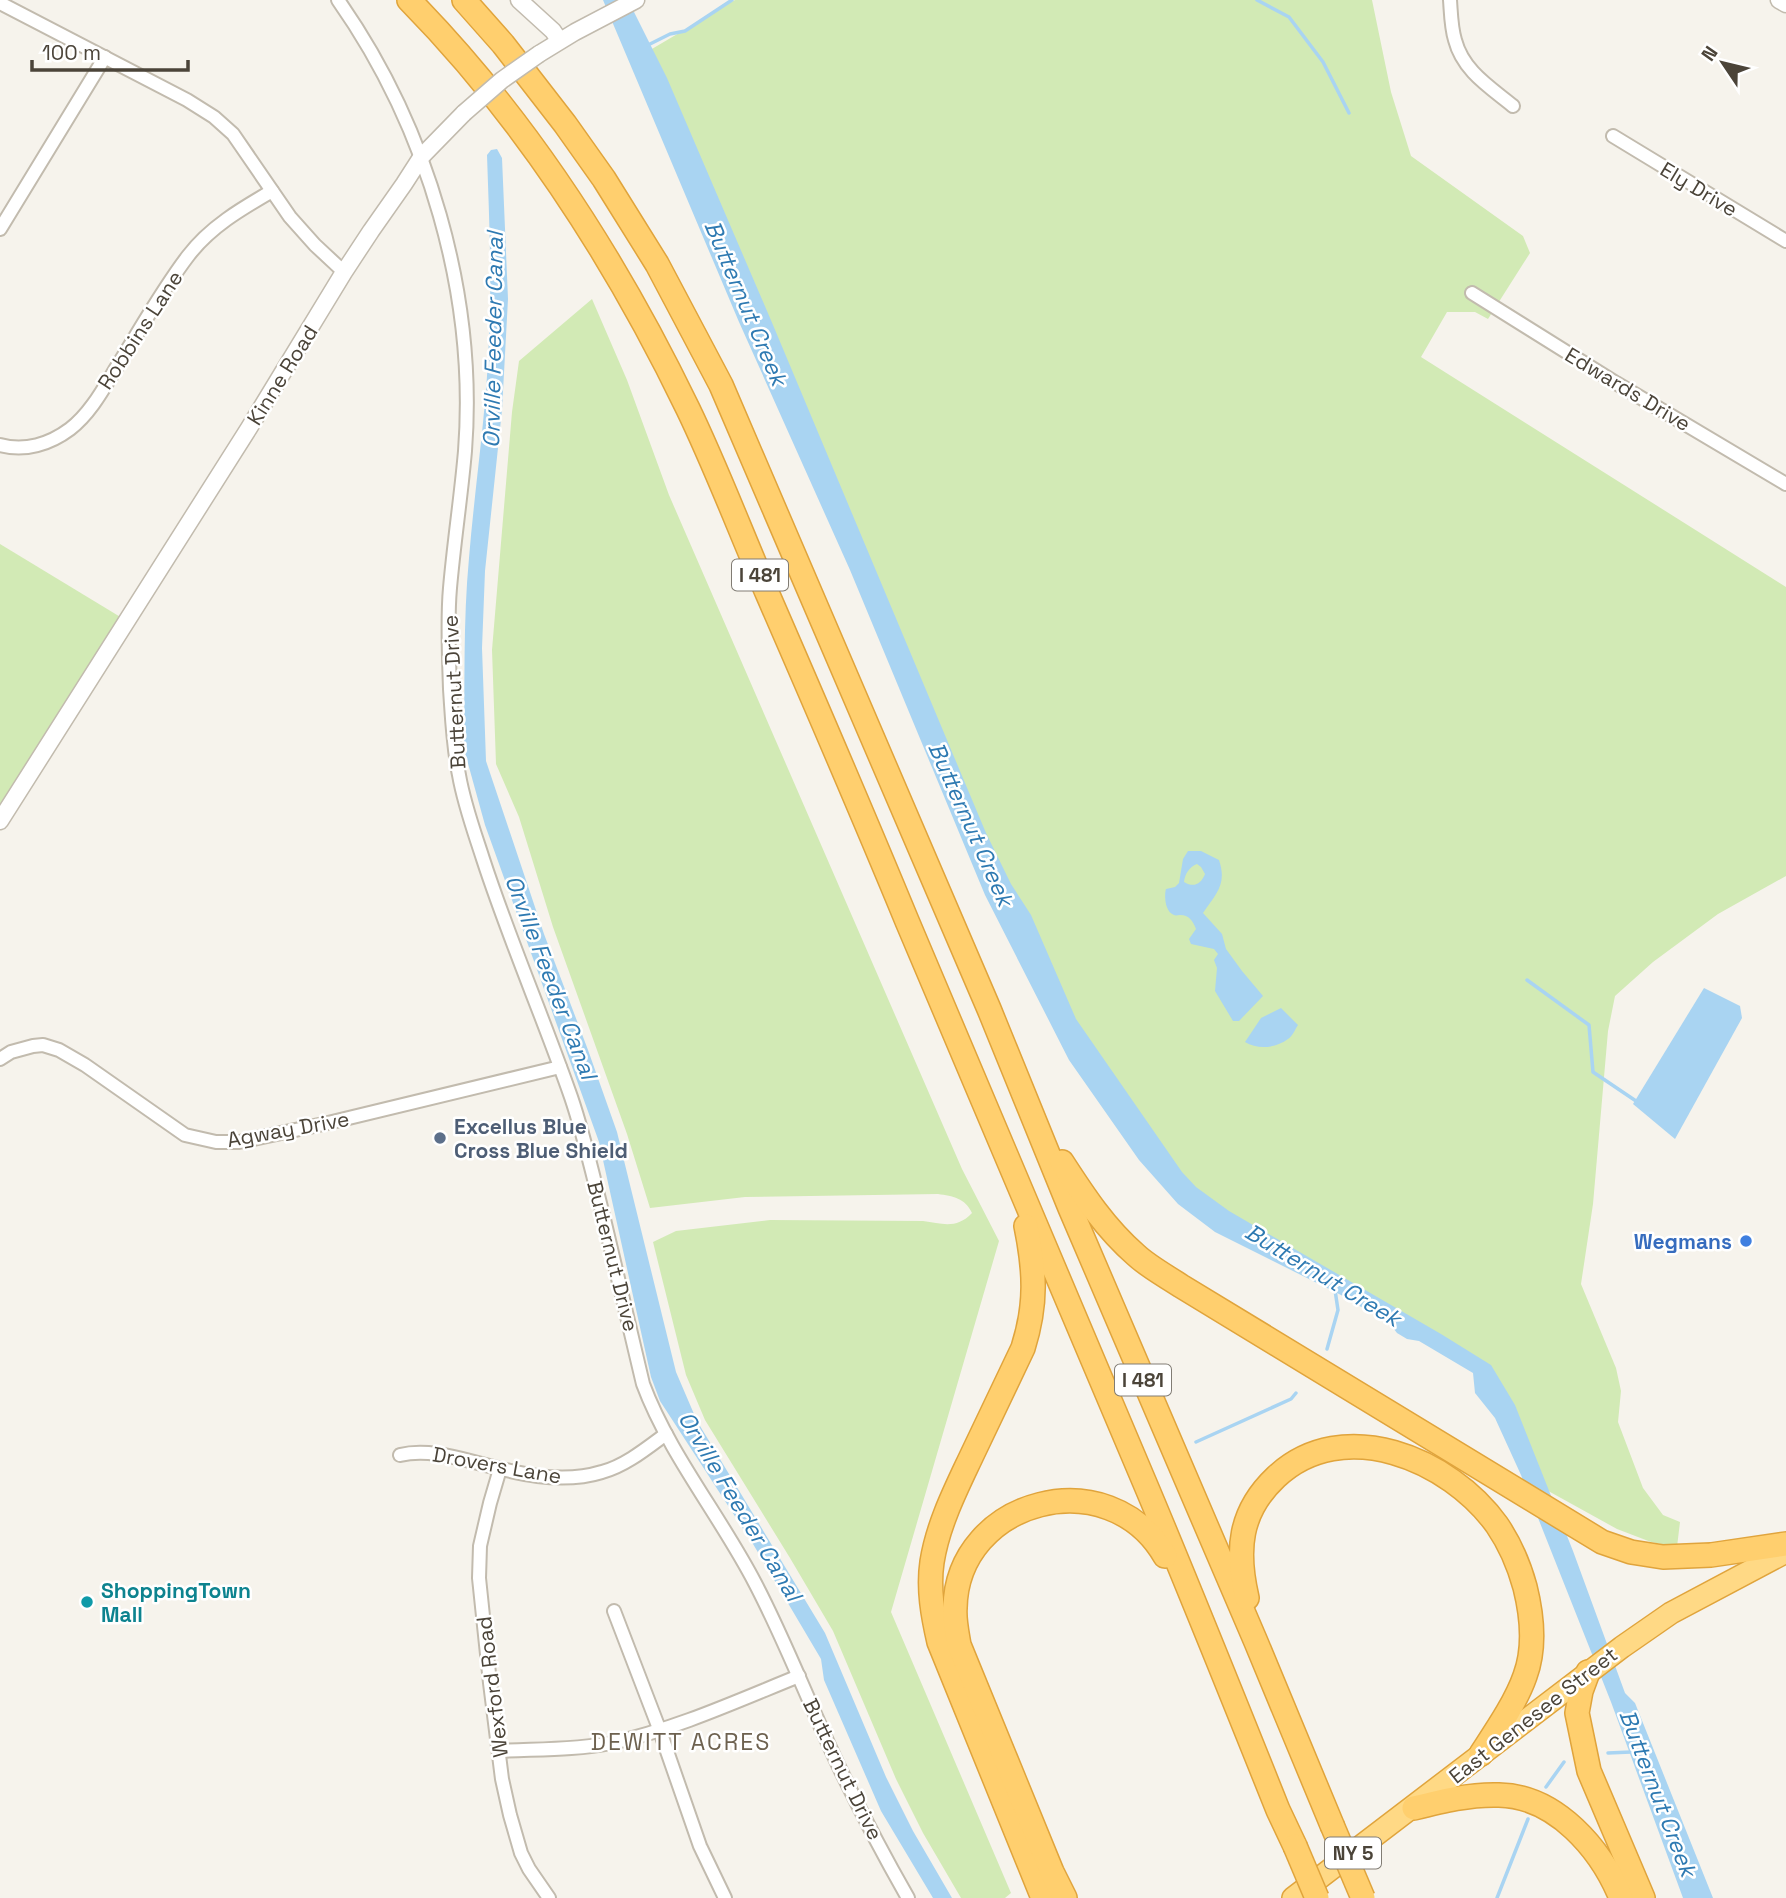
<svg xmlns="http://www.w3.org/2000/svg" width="1786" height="1898" font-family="'Space Grotesk',sans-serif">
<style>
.green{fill:#d2eab5}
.water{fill:#a9d4f2;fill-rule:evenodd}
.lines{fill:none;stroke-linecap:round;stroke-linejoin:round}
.stream{stroke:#a9d4f2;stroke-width:3.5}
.minor-casing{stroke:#c2bbae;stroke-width:16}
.tertiary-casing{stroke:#c2bbae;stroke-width:19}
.trunk-casing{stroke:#e0a43c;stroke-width:24}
.motorway-casing{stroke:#e0a43c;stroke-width:26}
.minor{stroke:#fff;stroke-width:12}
.tertiary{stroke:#fff;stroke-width:16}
.trunk{stroke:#ffd985;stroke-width:21}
.motorway{stroke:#ffcf6e;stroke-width:23}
.tertiary-bridge-casing{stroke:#c2bbae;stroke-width:19;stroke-linecap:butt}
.motorway-bridge-casing{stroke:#e0a43c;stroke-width:26;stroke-linecap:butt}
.tertiary-bridge{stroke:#fff;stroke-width:16}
.motorway-bridge{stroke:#ffcf6e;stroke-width:23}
.service-dot{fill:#5c6f8a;stroke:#fff;stroke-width:2.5}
.shop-dot{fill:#3f7fe0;stroke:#fff;stroke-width:2.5}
.culture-dot{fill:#0f9aa8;stroke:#fff;stroke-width:2.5}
.labels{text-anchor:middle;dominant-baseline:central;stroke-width:5;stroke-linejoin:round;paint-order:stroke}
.shield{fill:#fff;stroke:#817c74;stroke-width:2}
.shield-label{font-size:19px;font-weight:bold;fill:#4b4439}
.street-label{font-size:21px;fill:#4b4439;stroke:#fff}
.service-label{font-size:21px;font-weight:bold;fill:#4e5e75;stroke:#fff;text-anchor:start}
.shop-label{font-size:21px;font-weight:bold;fill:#366cbe;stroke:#fff;text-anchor:end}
.culture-label{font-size:21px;font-weight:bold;fill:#0d838f;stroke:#fff;text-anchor:start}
.water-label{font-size:23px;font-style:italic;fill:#2e7ab2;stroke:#fff}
.neighbourhood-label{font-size:23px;letter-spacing:2px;fill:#6e6250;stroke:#fff}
</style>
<rect width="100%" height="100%" fill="#f6f3ec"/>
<g class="green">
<polygon points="735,0 1372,0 1391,92 1411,156 1523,236 1530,253 1488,319 1475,312 1447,312 1421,357 1786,587 1786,876 1718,914 1653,962 1615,996 1608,1031 1593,1204 1581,1284 1616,1368 1621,1391 1618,1422 1643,1488 1663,1515 1680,1522 1677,1547 1651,1542 1617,1529 1532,1482 1471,1362 1194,1199 1081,1053 640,56"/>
<path d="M592,299L627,380L669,495L962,1169L999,1241L891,1612L1011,1893L1005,1898H961L923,1833L896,1779L833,1631L790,1558L705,1420L686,1375L653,1242L676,1231L770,1220L923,1221C943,1224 957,1229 972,1213C965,1198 953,1196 938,1194L745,1197L650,1208L627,1134L553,927L519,817L496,764L492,650L512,412L519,361Z"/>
<polygon points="0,544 127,621 0,821"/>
</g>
<g class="water">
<polygon points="603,0 628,0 667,78 773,325 986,833 1011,884 1031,915 1076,1019 1182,1172 1196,1187 1229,1211 1441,1334 1491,1365 1515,1405 1573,1551 1625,1693 1635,1703 1713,1898 1683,1898 1611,1702 1521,1475 1495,1418 1475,1393 1473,1373 1419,1341 1407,1339 1397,1333 1390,1324 1341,1295 1215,1232 1178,1204 1139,1160 1069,1060 985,895 850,570 739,322"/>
<path d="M497,149L502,158L508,299L502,410L485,571L482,648L486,761L544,934L588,1050L617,1132L676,1372L697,1421L825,1633L886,1777L913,1831L952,1898H933L881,1811L824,1680L821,1659L753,1544L660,1401L651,1377L599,1142L485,825L464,749C465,686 463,621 469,558C475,484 487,410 489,336C492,276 489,215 487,155L491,150Z"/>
<path d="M1188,851H1201L1219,860C1227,884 1217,893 1203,913L1222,934L1226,949L1242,971L1263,996L1239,1021H1233L1215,991L1217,968L1214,960L1218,954L1214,949L1191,944L1189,939L1196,929C1193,921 1189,915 1180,915C1178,915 1176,916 1174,915C1165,912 1164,896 1166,889L1175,887L1179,883L1183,859ZM1197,864L1201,867L1205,874C1201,884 1194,888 1184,882C1185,874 1189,867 1197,864Z"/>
<polygon points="1704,988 1740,1006 1742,1018 1675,1139 1633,1104"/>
<path d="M1281,1008L1298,1025C1295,1029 1293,1036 1288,1039C1276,1048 1258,1050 1245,1042L1261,1018Z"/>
</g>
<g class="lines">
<g class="stream">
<polyline points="1257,0 1289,17 1323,62 1349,113"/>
<polyline points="648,45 670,34 685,31 732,0"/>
<polyline points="1527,980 1589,1025 1593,1072 1636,1101"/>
<polyline points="1327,1349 1338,1310 1335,1290"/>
<polyline points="1196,1442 1291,1399 1296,1393"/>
<polyline points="1608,1753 1631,1752"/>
<polyline points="1546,1787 1564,1762"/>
<polyline points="1497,1898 1528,1819"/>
</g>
<g class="minor-casing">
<g id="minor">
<path d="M338,0C428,128 477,295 465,451C461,497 454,542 450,588C447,621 449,656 450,689C452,718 453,747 459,775C464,804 474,831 483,859C509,939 543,1017 571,1097C584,1135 593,1176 603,1215C617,1272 630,1328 643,1384C669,1454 721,1517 755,1583C787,1644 811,1709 841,1771C862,1814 884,1856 908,1898"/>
<path d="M1450,0C1451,13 1451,27 1455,40C1463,71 1490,87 1513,106"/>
<polyline points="0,3 187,100 214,117 233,134 290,217 315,245 344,272"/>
<polyline points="1613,136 1786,241"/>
<polyline points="0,229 105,57"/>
<polyline points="1472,293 1616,383 1786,484"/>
<path d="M0,445C25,452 50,444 70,429C91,413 105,386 118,365C141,328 162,290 188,256C210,227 241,209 272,191"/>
<polyline points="0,1059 11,1052 33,1046 43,1045 59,1050 85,1065 185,1135 216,1142 239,1142 328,1123 560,1067"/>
<path d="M400,1455C424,1449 451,1456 474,1462C515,1473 560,1485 602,1472C625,1466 647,1448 666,1434"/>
<polyline points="500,1469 490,1503 480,1546 479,1578 490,1683 502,1779 510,1815 521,1853 529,1869 549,1898"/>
<polyline points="614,1611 660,1731 700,1846 725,1898"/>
<path d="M499,1751C536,1749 575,1750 612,1743C676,1729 737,1701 799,1676"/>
</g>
</g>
<g class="tertiary-casing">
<g id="tertiary">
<polyline points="519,0 553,31 559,40"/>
<polyline points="1779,0 1786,4"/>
<polyline points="539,54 575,32 636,0"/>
<polyline points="0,821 249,428 344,272 371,231 404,184 422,156 464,113"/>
</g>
</g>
<g class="trunk-casing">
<polyline id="trunk" points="1293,1898 1622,1647 1671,1613 1786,1552"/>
</g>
<g class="motorway-casing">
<g id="motorway">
<path d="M409,0C526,119 616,260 688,409C717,469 741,533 768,595C815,703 862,812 907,921C985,1108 1066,1294 1144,1481C1190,1590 1234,1700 1278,1810L1295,1846"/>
<polyline points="464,0 503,44 565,124 604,179 657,264 721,385 989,1009 1070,1208 1256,1642 1332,1825"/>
<path d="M1062,1162C1084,1196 1105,1228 1136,1255C1149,1267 1166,1276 1181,1286L1602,1542L1631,1552L1663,1557L1711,1555L1786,1544"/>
<path d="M1026,1226C1035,1270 1037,1304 1023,1348C1006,1384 989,1420 972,1455C956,1489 938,1524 932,1562C928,1589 933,1616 939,1642L1043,1898"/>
<path d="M1247,1598C1236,1550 1239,1512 1276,1477C1343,1414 1450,1459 1497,1525C1510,1544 1519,1565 1525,1587C1532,1615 1535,1649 1525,1676C1516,1702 1496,1731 1481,1754"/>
<polyline points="1588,1672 1581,1691 1577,1713 1589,1771 1643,1898"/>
<path d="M1414,1808C1442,1801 1470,1794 1499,1795C1556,1796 1601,1849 1621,1898"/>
<path d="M1065,1898L1052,1872L959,1645C957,1633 954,1620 955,1608C957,1499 1109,1459 1165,1556"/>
</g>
</g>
<use href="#minor" class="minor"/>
<use href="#tertiary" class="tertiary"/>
<use href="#trunk" class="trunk"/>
<use href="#motorway" class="motorway"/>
<g class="tertiary-bridge-casing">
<polyline id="tertiary-bridge" points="464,113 502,80 539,54"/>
</g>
<g class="motorway-bridge-casing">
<g id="motorway-bridge">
<polyline points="1332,1825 1363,1898"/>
<polyline points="1295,1846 1317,1898"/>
</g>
</g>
<use href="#tertiary-bridge" class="tertiary-bridge"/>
<use href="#motorway-bridge" class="motorway-bridge"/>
</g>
<circle class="service-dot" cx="440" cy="1138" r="7"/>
<circle class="shop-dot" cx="1746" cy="1241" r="7"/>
<circle class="culture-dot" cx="87" cy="1602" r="7"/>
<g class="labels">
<g class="shield">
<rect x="732" y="559.5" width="56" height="31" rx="5"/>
<rect x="1115" y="1364.5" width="56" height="31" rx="5"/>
<rect x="1325" y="1837.5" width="56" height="31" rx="5"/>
</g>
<g class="shield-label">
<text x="760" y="575">I 481</text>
<text x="1143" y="1380">I 481</text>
<text x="1353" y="1853">NY 5</text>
</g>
<g class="street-label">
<text transform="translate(1699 189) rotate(31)">Ely Drive</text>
<text transform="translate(140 330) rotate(-57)">Robbins Lane</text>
<text transform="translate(282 375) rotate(-58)">Kinne Road</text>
<text transform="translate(1628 389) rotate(31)">Edwards Drive</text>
<text transform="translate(454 692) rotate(-93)">Butternut Drive</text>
<text transform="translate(288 1129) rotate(-10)">Agway Drive</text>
<text transform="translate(613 1256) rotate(76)">Butternut Drive</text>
<text transform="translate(497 1465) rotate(10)">Drovers Lane</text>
<text transform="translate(492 1687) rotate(-97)">Wexford Road</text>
<text transform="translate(1533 1715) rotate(-38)">East Genesee Street</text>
<text transform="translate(843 1769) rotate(64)">Butternut Drive</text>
</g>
<g class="service-label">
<text x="454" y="1126">Excellus Blue<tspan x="454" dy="24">Cross Blue Shield</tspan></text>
</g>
<g class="shop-label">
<text x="1732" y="1241">Wegmans</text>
</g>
<g class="culture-label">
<text x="101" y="1590">ShoppingTown<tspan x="101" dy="24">Mall</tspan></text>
</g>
<g class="water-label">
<text transform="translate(746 303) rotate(67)">Butternut Creek</text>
<text transform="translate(493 340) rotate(-89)">Orville Feeder Canal</text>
<text transform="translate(971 824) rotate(66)">Butternut Creek</text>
<text transform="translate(551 977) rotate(69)">Orville Feeder Canal</text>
<text transform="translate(1323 1275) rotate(31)">Butternut Creek</text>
<text transform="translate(740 1506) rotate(59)">Orville Feeder Canal</text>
<text transform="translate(1658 1793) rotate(69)">Butternut Creek</text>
</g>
<g class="neighbourhood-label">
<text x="681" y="1742">DEWITT ACRES</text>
</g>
</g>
<g transform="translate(1723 63) rotate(305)" stroke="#ffffff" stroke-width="5" paint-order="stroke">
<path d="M0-5L12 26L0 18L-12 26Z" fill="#4b4439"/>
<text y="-10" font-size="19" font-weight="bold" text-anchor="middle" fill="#4b4439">N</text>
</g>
<path d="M32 60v10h156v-10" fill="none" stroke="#4b4439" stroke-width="3.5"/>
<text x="42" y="60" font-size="21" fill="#4b4439" stroke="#ffffff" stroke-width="5" paint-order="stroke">100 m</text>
</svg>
